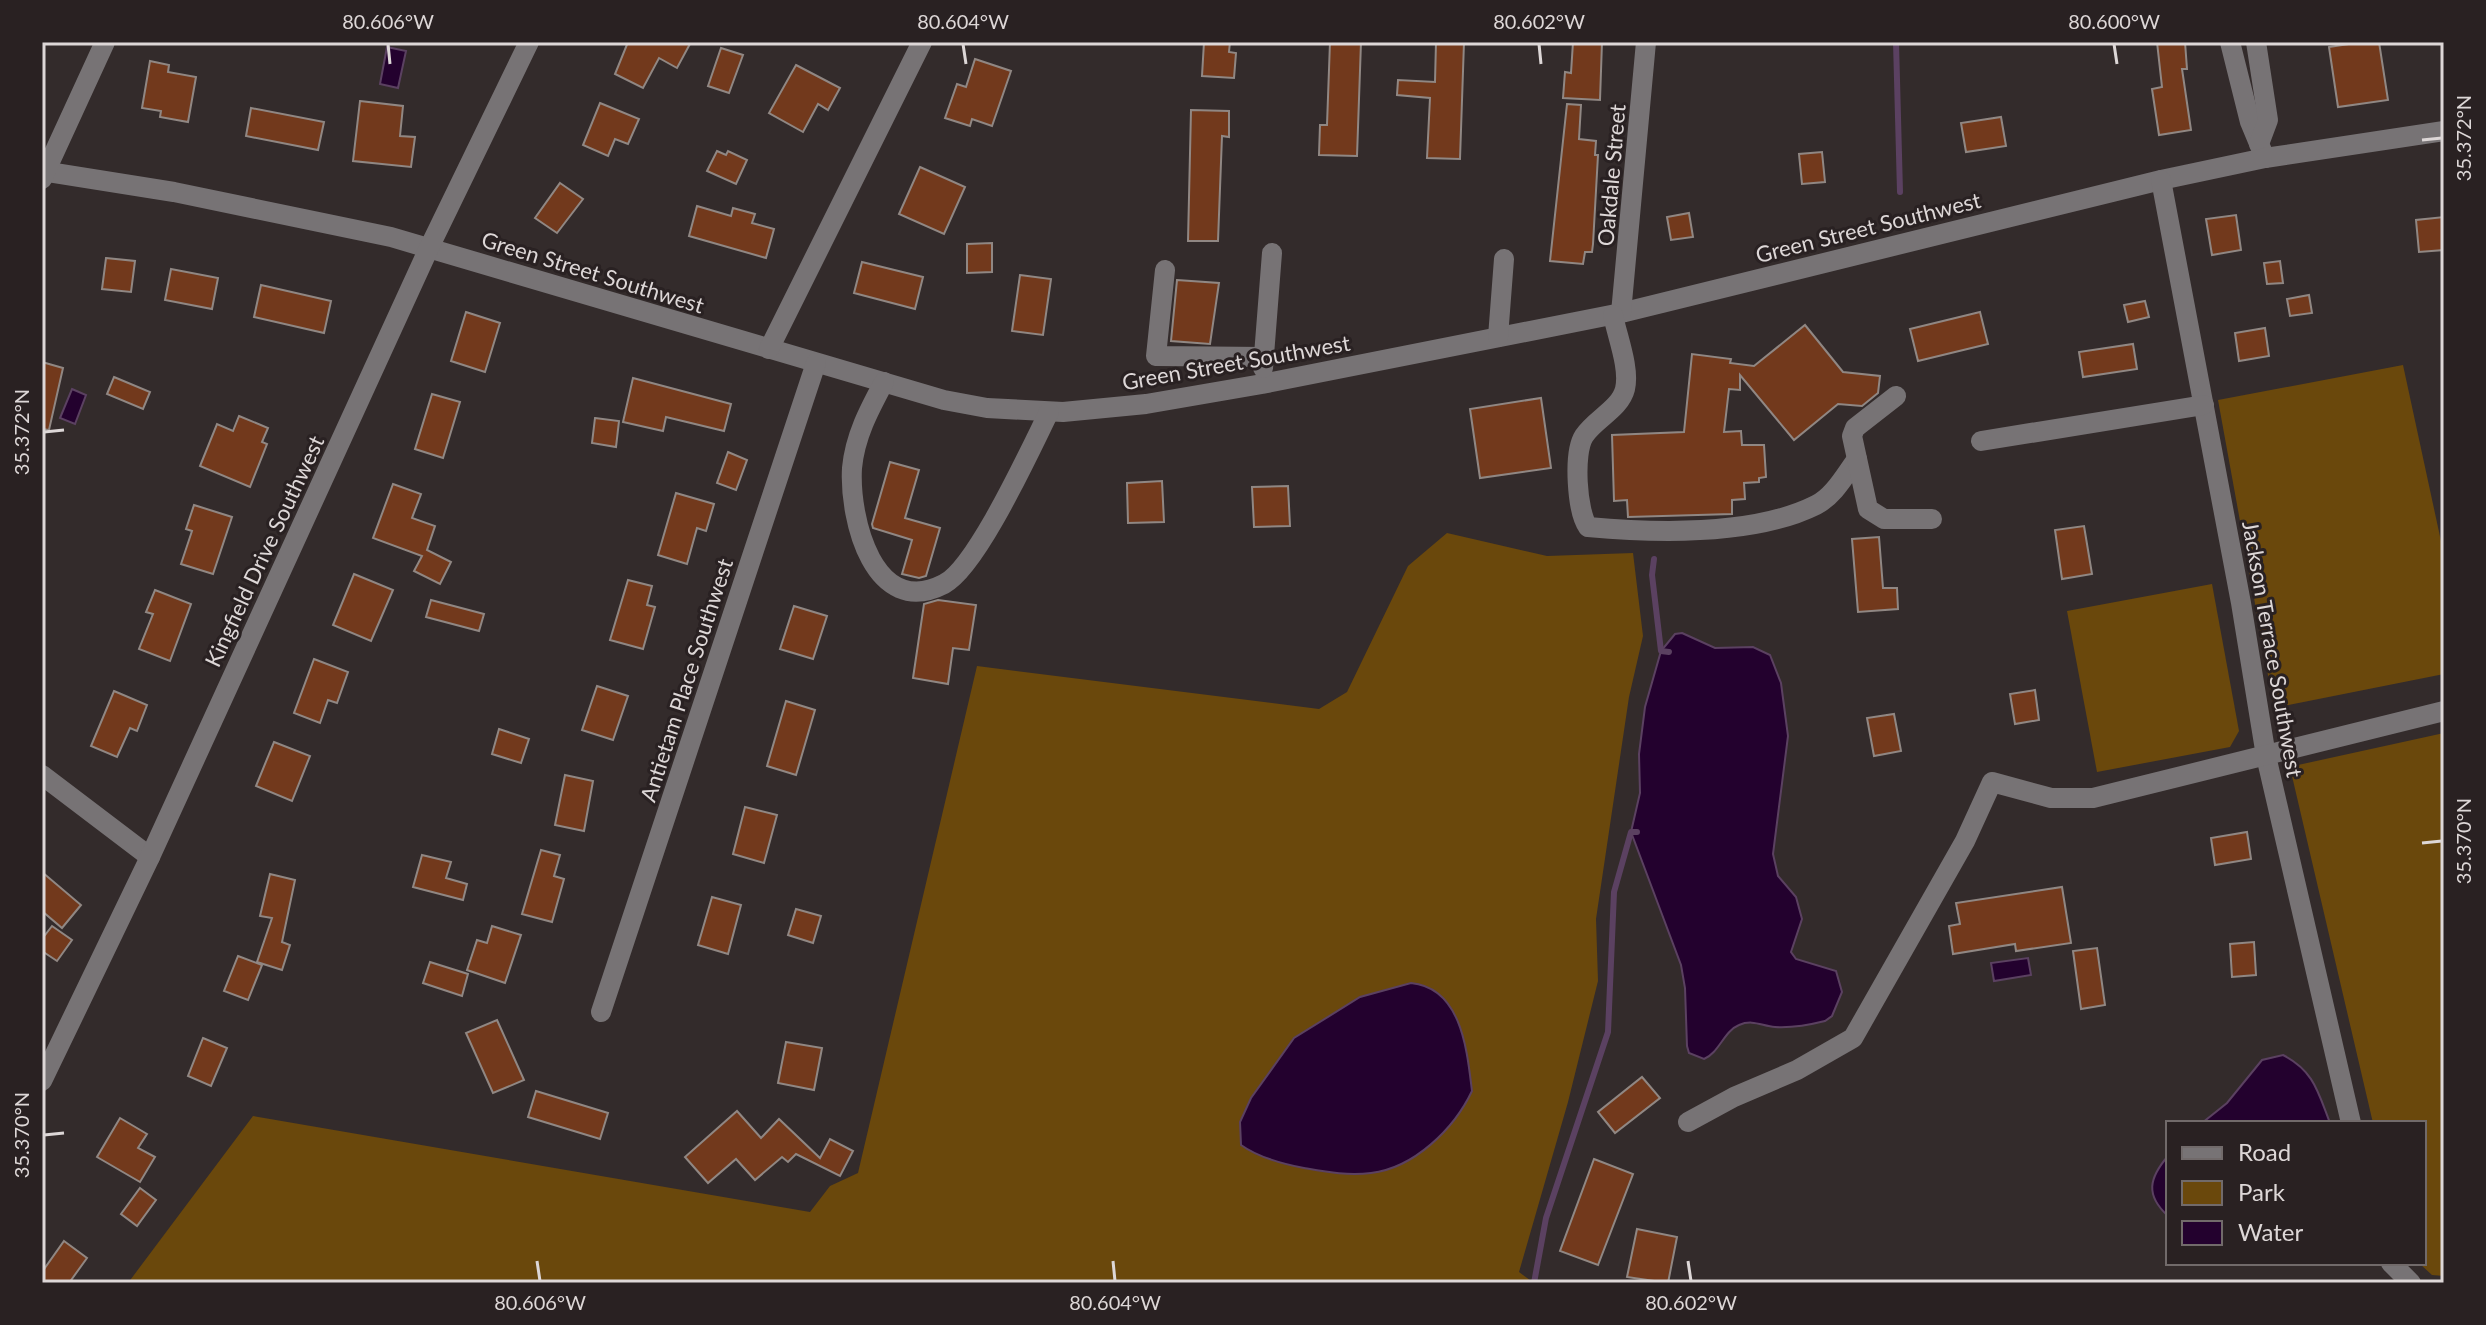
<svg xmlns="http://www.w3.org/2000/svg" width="2486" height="1325" font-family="Lato,sans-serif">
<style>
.green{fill:#6a480c}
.water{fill:#23012e;stroke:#5b4161;stroke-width:2}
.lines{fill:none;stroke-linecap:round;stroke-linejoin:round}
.stream{stroke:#5b4161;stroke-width:6}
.building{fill:#72391c;stroke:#908783;stroke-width:2}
.minor{stroke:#777375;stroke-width:20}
.ticks{fill:none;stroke:#ddd7d7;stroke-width:3}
.labels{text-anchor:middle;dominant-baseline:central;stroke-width:6;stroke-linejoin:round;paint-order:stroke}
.street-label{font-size:22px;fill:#ddd7d7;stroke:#292122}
.neatline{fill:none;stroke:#ddd7d7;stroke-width:3}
.ticks-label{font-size:20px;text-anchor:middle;fill:#ddd7d7}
</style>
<rect width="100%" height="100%" fill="#332b2b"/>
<g class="green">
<polygon points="2403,365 2444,555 2444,674 2274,708 2218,400"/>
<polygon points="1447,533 1547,556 1633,553 1643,636 1629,697 1596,919 1598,981 1568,1102 1519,1272 1534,1283 128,1283 253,1116 810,1212 830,1186 858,1173 977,666 1319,709 1347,692 1408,566"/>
<polygon points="2212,584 2239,731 2230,747 2097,772 2067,611"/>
<polygon points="2444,733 2444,1276 2432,1275 2419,1263 2424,1263 2424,1123 2373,1123 2292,776 2298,765"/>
</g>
<g class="water">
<polygon points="387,47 406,51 398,88 380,84"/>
<polygon points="72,389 86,395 75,424 60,418"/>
<path d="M1682,633L1715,648L1753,647L1770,655L1781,683L1788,736L1773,854L1778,876L1796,897L1802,919L1791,952L1796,959L1836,971L1842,992L1832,1016L1825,1021C1809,1025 1791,1028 1775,1027C1762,1026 1753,1019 1739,1025C1724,1031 1719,1053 1704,1059L1689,1053L1687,1046L1685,988L1681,965L1631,832L1640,793L1639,754L1645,707L1661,651L1675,634Z"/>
<polygon points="2028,958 2031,975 1994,981 1991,963"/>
<path d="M1411,983C1462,988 1467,1051 1472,1091C1454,1129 1414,1168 1371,1173C1348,1176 1327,1172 1304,1168C1283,1164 1259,1158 1241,1145L1240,1122L1251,1098L1294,1038L1360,997Z"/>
<path d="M2283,1055C2314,1071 2318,1092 2330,1123H2202L2227,1103L2262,1060Z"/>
<path d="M2168,1156V1216C2145,1195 2149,1178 2168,1156Z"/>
</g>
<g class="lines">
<g class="stream">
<polyline points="1896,42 1900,192"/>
<polyline points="1654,559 1652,575 1661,651 1669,652"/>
<polyline points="1534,1283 1546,1218 1608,1032 1614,892 1631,832 1637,832"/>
</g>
</g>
<g class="building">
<polygon points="628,42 691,42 677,68 659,58 643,88 615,74"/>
<polygon points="1204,42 1230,42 1229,52 1236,53 1234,78 1202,76"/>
<polygon points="1330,42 1361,42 1357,156 1319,155 1320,125 1327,125"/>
<polygon points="1436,42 1464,42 1460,159 1427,158 1430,98 1397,95 1398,80 1435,82"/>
<polygon points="1573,42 1602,42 1600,100 1563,98 1565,72 1571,73"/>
<polygon points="2157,42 2185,42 2187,69 2182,69 2191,130 2159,135 2152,89 2162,87"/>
<polygon points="2362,42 2379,42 2388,100 2338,107 2329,47"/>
<polygon points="721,48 743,55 729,93 708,86"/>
<polygon points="975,59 1011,71 992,126 972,119 970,126 945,118 957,84 966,87"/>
<polygon points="150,61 169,65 168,72 196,77 188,122 160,117 161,111 142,108"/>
<polygon points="796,65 840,88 828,110 818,104 803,132 769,113"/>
<polygon points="360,101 403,106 400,136 415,137 411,167 353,161"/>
<polygon points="600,103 639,119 628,144 615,139 608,156 583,145"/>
<polygon points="1567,104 1581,105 1579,139 1596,141 1595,155 1598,155 1593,244 1592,252 1585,252 1583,264 1550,261"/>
<polygon points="251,108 324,122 318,150 246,136"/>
<polygon points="1191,110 1229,111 1229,137 1222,136 1218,241 1188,241"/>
<polygon points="2001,117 2006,146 1966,152 1961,123"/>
<polygon points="717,151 726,155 728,151 747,160 736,184 707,171"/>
<polygon points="1822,152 1825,182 1802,184 1799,154"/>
<polygon points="920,167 965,187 944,234 899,214"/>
<polygon points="560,183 583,199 557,233 535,218"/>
<polygon points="697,206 731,216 733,208 755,214 752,223 774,229 766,258 689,236"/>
<polygon points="1689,213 1693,237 1671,240 1667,217"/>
<polygon points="2236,215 2241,250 2212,255 2206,219"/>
<polygon points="2444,217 2444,250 2419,252 2416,220"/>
<polygon points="992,243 992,272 967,273 967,244"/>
<polygon points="106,258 135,261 131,292 102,289"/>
<polygon points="2280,261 2283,283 2267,284 2264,263"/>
<polygon points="862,262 923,277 915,309 854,293"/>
<polygon points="171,269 218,278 212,309 165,300"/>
<polygon points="1020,275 1051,279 1043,335 1012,331"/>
<polygon points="1177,280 1219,283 1210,344 1171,341"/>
<polygon points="261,285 331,301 324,333 254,317"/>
<polygon points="2309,295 2312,313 2290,316 2287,299"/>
<polygon points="2145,301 2149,317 2128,322 2124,305"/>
<polygon points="466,312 500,323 485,372 451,361"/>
<polygon points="1980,312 1988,344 1918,361 1910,329"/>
<polygon points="1805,325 1843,372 1880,376 1878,393 1862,406 1838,404 1794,440 1740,375 1740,390 1729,389 1724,432 1741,431 1742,445 1764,445 1766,477 1759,478 1759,482 1744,483 1745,499 1732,500 1732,514 1628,517 1627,500 1614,501 1612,435 1684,432 1692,354 1731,359 1730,363 1754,366"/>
<polygon points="2265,328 2269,356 2239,361 2235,333"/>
<polygon points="2133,344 2137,369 2083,377 2079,352"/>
<polygon points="42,362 63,368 49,430 42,429"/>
<polygon points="114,377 150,392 143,409 107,394"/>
<polygon points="633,378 731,404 724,431 666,417 663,431 623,422"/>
<polygon points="432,394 460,402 443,458 415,449"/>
<polygon points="1541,398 1551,468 1480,478 1470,409"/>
<polygon points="239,416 268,428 262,442 267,444 250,487 200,466 217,424 233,431"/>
<polygon points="595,418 619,421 616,447 592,443"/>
<polygon points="728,452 747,460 736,490 717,483"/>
<polygon points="890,462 919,470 905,518 940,528 926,576 919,578 902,574 912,540 873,528 872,524"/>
<polygon points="1162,481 1164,522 1128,523 1127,483"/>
<polygon points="393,484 421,494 412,518 435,526 427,550 451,562 440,584 414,571 422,556 373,538"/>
<polygon points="1288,486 1290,526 1254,527 1252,487"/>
<polygon points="676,493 714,504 706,531 697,528 687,564 658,555"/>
<polygon points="194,505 232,517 213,574 181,564 192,531 186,529"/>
<polygon points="2084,526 2092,574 2062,579 2055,530"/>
<polygon points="1879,537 1883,588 1897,588 1898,609 1858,612 1852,539"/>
<polygon points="354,574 393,590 371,641 333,625"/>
<polygon points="628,580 652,586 647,605 655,607 643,649 610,640"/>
<polygon points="155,590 191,604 170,661 139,649 153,614 146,612"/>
<polygon points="431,600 484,614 479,631 426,617"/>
<polygon points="938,600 976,605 969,650 953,648 948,684 913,678 924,604"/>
<polygon points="794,606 827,616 813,659 780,649"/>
<polygon points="314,659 348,672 337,703 328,700 320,723 294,713"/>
<polygon points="597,686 628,696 613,740 582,730"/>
<polygon points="2035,690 2039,720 2015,724 2010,694"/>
<polygon points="114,691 147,705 137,731 130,728 117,757 91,746"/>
<polygon points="786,701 815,710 796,775 767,766"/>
<polygon points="1894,714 1901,751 1874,756 1867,718"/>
<polygon points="499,729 529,739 521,763 492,754"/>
<polygon points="274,742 310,756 292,801 256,786"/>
<polygon points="565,775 593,781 584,831 555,825"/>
<polygon points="745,807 777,815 764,863 733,854"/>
<polygon points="2247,832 2251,859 2215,865 2211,838"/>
<polygon points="541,850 560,855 554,876 564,879 552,922 522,914"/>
<polygon points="422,855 451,862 446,878 467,884 463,900 413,887"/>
<polygon points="42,872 81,905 62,928 42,911"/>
<polygon points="270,874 295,880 282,942 290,945 282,970 257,962 272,918 260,916"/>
<polygon points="2062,887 2071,943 2016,951 2015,944 1953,954 1949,926 1960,924 1956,903"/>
<polygon points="712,897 741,905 728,954 698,945"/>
<polygon points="796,909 821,916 813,943 788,935"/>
<polygon points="52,926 72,940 57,961 42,951 42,939"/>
<polygon points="492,926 521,935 505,983 467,970 477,940 487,943"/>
<polygon points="2254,942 2256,975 2232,977 2230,944"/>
<polygon points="2097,948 2105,1005 2081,1009 2073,951"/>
<polygon points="238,956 262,965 248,1000 224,991"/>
<polygon points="430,962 468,974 462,996 423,983"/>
<polygon points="497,1020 524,1080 493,1093 466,1033"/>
<polygon points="203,1038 227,1048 211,1086 188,1076"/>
<polygon points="786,1042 822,1048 814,1090 778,1083"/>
<polygon points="1642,1077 1660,1098 1615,1133 1598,1112"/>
<polygon points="536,1091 608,1113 600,1139 528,1117"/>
<polygon points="737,1111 761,1138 779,1119 820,1158 830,1139 853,1151 840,1176 796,1154 788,1162 782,1157 755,1180 736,1159 708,1183 685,1157"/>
<polygon points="120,1118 147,1134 138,1148 155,1157 140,1182 97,1157"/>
<polygon points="1594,1159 1633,1174 1598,1265 1560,1251"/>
<polygon points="140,1188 156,1200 137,1226 121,1214"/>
<polygon points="1637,1229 1677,1237 1668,1283 1627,1277"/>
<polygon points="64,1241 87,1258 69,1283 42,1283 42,1272"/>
</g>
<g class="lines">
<g class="minor">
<polyline points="2230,42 2250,122 2265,158"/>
<polyline points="2256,42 2268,120 2259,144"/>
<polyline points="42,171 174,192 391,237 944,400 987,408 1063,412 1146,404 1262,384 1621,313 2161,180 2265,158 2444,131"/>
<polyline points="42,179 105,42"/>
<polyline points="2161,180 2241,603 2266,756 2351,1123"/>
<polyline points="1165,270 1156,356 1264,357"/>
<polyline points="1621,313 1646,42"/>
<path d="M1613,315C1617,336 1630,368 1625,389C1620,409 1595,419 1584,436C1573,453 1577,512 1588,527C1655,533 1754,536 1816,505C1834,496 1845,475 1857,459"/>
<polyline points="1498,337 1504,259"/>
<polyline points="769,349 922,42"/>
<polyline points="1263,368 1272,253"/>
<path d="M884,382C869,410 855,436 852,468C849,519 874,620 944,584C977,567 1031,448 1049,412"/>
<polyline points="1896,396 1855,428 1852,436 1868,509 1884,519 1932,519"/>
<polyline points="1981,441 2204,405"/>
<polyline points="42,775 150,857"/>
<polyline points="601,1012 816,363"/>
<polyline points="42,1081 150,857 429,248 529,42"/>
<polyline points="1688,1122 1734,1097 1797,1070 1853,1038 1965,841 1992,782 2051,798 2093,798 2444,711"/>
<polyline points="2391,1263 2411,1283"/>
</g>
</g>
<path class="ticks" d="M388,44L390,64M963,44L966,64M1539,44L1541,64M2114,44L2117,64M2422,140L2442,138M44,432L64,430M2422,843L2442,841M44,1135L64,1133M537,1261L540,1281M1113,1261L1115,1281M1688,1261L1691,1281"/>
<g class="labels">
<g class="street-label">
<text transform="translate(1611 175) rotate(-85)">Oakdale Street</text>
<text transform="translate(1868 227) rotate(-14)">Green Street Southwest</text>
<text transform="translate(593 272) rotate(17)">Green Street Southwest</text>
<text transform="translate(1236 362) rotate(-10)">Green Street Southwest</text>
<text transform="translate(264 551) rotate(-65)">Kingfield Drive Southwest</text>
<text transform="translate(2273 649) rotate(80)">Jackson Terrace Southwest</text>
<text transform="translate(686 680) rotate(-72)">Antietam Place Southwest</text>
</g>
</g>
<rect width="2486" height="1325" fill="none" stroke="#292122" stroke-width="88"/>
<rect x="2166" y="1121" width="260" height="144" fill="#292122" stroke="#716a6a" stroke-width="2"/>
<rect x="2182" y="1147" width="40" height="12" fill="#777375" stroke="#716a6a" stroke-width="2"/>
<text x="2238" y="1161" font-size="24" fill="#ddd7d7">Road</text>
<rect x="2182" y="1181" width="40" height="24" fill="#6a480c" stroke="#716a6a" stroke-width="2"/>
<text x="2238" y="1201" font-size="24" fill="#ddd7d7">Park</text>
<rect x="2182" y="1221" width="40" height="24" fill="#23012e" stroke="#716a6a" stroke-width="2"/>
<text x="2238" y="1241" font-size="24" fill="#ddd7d7">Water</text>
<rect x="44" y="44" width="2398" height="1237" class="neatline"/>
<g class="ticks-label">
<text x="388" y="29">80.606°W</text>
<text x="963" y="29">80.604°W</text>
<text x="1539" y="29">80.602°W</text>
<text x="2114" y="29">80.600°W</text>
<text transform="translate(2464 138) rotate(-90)" y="7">35.372°N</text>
<text transform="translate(22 432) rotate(-90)" y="7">35.372°N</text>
<text transform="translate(2464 841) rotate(-90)" y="7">35.370°N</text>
<text transform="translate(22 1135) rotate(-90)" y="7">35.370°N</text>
<text x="540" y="1310">80.606°W</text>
<text x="1115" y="1310">80.604°W</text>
<text x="1691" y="1310">80.602°W</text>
</g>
</svg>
